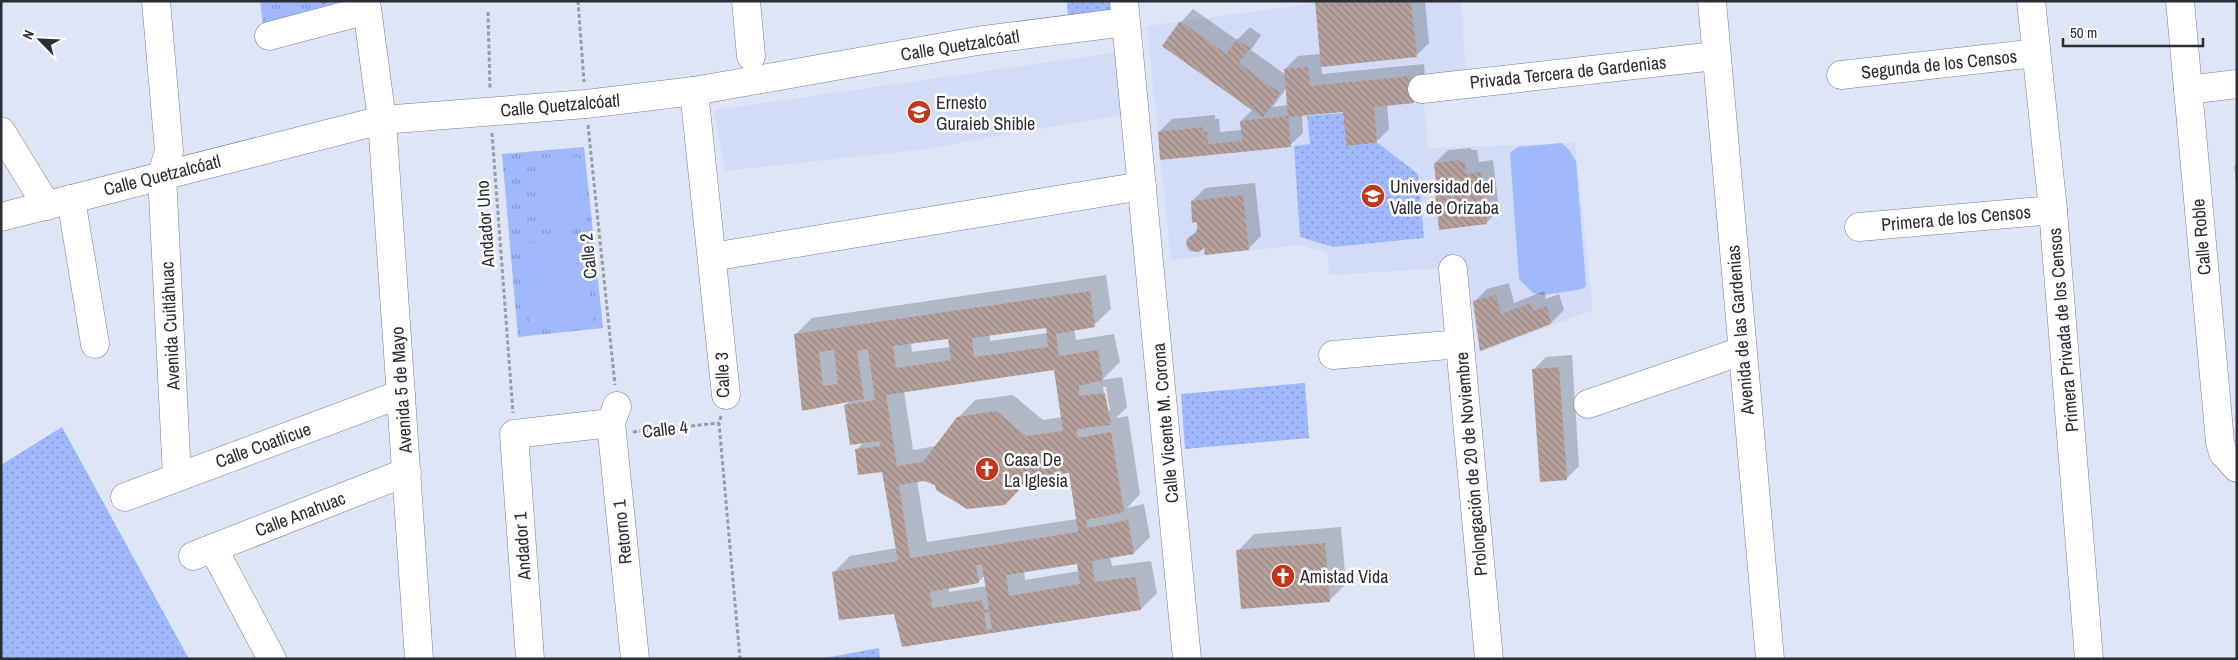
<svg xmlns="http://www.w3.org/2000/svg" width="2238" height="660" font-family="'Archivo Narrow',sans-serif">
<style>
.built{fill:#d3dcf6}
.grass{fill:url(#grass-dots)}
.park{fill:url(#park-tufts)}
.garden{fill:#a0b8fc}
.shadow{fill:#0003;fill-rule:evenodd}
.building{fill:url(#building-back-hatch);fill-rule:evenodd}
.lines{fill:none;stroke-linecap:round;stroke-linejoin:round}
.minor-casing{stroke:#777e8e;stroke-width:29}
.path{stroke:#969caa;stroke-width:3;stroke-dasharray:4 2.5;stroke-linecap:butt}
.minor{stroke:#fff;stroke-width:28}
.labels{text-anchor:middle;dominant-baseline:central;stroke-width:5;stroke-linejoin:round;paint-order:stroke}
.street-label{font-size:18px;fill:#2b2d34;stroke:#fff}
.poi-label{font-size:18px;fill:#2b2d34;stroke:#fff;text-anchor:start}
</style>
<defs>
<pattern id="grass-dots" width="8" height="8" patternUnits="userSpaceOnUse" patternTransform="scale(1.25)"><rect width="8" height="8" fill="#a0b8fc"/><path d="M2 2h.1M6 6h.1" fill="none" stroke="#8396cd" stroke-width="1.8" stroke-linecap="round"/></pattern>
<pattern id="park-tufts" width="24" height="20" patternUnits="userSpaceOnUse" patternTransform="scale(1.25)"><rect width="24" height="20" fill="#a0b8fc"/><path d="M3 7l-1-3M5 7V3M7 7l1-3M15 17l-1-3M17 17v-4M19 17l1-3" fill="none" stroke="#8396cd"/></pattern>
<pattern id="building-back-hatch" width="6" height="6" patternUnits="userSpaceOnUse" patternTransform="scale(1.25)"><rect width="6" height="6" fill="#b7a19c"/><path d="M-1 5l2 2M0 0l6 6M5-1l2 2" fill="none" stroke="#958480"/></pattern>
</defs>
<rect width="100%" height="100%" fill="#dde5f7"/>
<g class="built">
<polygon points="1310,1 1461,1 1466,80 1422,85 1428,148 1575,143 1593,310 1479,353 1468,276 1447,278 1446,268 1330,275 1327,252 1297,245 1171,260 1147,26 1310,4"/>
<polygon points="1119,52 1124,114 919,150 725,171 714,110"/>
</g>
<g class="grass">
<polygon points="1067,1 1112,1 1114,24 1069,30"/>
<polygon points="1343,113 1346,146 1378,143 1418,174 1424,238 1333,247 1300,237 1294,146 1310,144 1307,116"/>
<polygon points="1305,383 1309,438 1185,449 1181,394"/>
<polygon points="62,427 189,659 1,659 1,465"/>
<polygon points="879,648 880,659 819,659"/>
</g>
<g class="park">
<polygon points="260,1 342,1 263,26"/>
<polygon points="584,147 603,328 518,337 502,154"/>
</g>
<g class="garden">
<polygon points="1562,143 1569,150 1576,161 1586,286 1582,289 1544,295 1533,293 1519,279 1510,153 1518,147"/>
<polygon points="579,156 584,225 543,230 536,159"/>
<polygon points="583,237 593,323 531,330 521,244"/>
</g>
<g class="shadow">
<polygon points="319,1 329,1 323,5"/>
<path d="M1316,1H1425L1429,43L1416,56L1321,66L1322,74L1424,64L1426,89L1413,102L1387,104L1389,129L1377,141L1344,111L1302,115L1303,133L1290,145L1161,159L1159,132L1172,119L1215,115V119H1219L1220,132L1242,130L1241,121L1253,109L1181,22L1193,9L1237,40L1250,27L1261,35L1251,50L1286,75L1285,69L1298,56L1321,54ZM1287,87L1288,105L1272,107L1275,104Z"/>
<polygon points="1471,148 1471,150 1477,150 1479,162 1493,160 1499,210 1486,223 1435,183 1437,181 1435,163 1448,150"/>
<polygon points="2237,163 2237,189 2234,166"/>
<polygon points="1255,183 1261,236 1248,249 1205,245 1190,237 1198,229 1192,201 1205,188"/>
<path d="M1106,275L1111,309L1094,325L1074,329L1076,340L1114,334L1120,362L1102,380L1122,377L1127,407L1116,418L1128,416L1140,494L1127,508L1144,504L1150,537L1134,553L1110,557L1112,566L1151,561L1157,593L1141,609L903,645L895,612L833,573L850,556L897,548L883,471L857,449L864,442L845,405L851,400L803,409L795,335L812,318ZM1047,327L1048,333L990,341V334ZM949,337L950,347L912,352L911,343ZM1055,368L1062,417L1043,420L1013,395L975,400L958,418L936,446L913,450L904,391ZM1103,387H1106L1110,411H1107ZM1070,472L1077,519L927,542L917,480L925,479L1005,504L1032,476ZM1078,562L1079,571L1025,580L1024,571ZM985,575L987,586L949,592L948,587L978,582Z"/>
<polygon points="1509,283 1514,303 1544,291 1546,299 1559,294 1564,310 1551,323 1481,349 1474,302 1487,289"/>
<polygon points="1572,355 1579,466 1566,479 1533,370 1546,357"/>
<polygon points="1341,527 1346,584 1329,601 1238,551 1254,534"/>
</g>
<g class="building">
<polygon points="1315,1 1411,1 1417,57 1321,67"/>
<polygon points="1180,21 1226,54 1237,39 1250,48 1239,63 1280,93 1263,118 1162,46"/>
<polygon points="1308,67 1310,86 1411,76 1414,103 1374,107 1377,143 1346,146 1343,112 1288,117 1284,69"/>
<polygon points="1288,116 1291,147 1160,160 1158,132 1202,127 1203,132 1207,131 1208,144 1242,141 1240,121"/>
<polygon points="1458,160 1459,162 1465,162 1466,174 1481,172 1487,224 1439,230 1434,183 1436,183 1434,163"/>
<polygon points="1243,195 1249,250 1205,255 1204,248 1199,252 1190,251 1186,245 1187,239 1192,235 1197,234 1197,222 1192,223 1191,201"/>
<path d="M1090,291L1095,327L1056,334L1059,356L1098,350L1103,380L1079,386V396L1105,393L1111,425L1077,429V438L1111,432L1124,512L1086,520L1087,528L1128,520L1134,554L1092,561L1095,582L1135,577L1141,610L902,647L894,614L839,620L832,572L898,561L882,472L858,475L855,449L881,446L879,441L850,445L844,405L875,400L868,349L857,351L864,399L802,411L794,334ZM1046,328L1048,347L974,357L972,338ZM948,339L951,360L896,368L893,346ZM834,350L838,384L823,386L819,352ZM1054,370L1063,431L1026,436L996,411L957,417L923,462L897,466L886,395ZM1069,473L1078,532L910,558L899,485L924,481L935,485L936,490L967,509L1005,505L1031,477ZM1077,564L1080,584L1009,596L1006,575ZM976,565H982L989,609L984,610L982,600L932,608L930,592L979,583ZM989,612L992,629L987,630L984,613Z"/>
<polygon points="1496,295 1501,314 1531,303 1533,311 1547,306 1551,324 1480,351 1473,301"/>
<polygon points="1559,367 1567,480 1540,482 1532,369"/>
<polygon points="1325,543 1330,602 1241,609 1236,550"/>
</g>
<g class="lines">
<g class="minor-casing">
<g id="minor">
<polyline points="156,1 169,151 162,175 177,477"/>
<polyline points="366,1 382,120 419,659"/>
<polyline points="746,1 751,56"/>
<polyline points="1124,1 1187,659"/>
<polyline points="1712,1 1770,659"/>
<polyline points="2031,1 2053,210 2089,659"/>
<polyline points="2180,1 2220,442 2223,453 2237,468"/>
<polyline points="269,36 367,10"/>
<polyline points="1841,75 2036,53"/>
<polyline points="1422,89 1715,56"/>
<polyline points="2188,90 2237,84"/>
<polyline points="694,91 726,395"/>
<polyline points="1,131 47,206"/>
<polyline points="71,199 95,344"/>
<polyline points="1,217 382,120 586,104 694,91 977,41 1125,22"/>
<polyline points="1859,227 2053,210"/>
<polyline points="712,257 1142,186"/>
<polyline points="1453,269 1489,659"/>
<polyline points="1333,355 1460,344"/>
<polyline points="1588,404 1742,351"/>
<polyline points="617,406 611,423 635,659"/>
<polyline points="125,497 401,394"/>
<polyline points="213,548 272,659"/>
<polyline points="193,556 407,472"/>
<polyline points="530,659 514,434 611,423"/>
</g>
</g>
<g class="path">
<polyline points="578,1 584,82"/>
<polyline points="488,12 490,89"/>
<polyline points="588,125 615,385"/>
<polyline points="492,133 513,413"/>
<polyline points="721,416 719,423 740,659"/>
<polyline points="633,432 719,423"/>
</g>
<use href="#minor" class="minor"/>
</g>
<defs>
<g id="school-disc" transform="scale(1.25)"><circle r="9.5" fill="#c1371b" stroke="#fff"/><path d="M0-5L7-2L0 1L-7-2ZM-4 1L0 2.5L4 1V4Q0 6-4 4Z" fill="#fff"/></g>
<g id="church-disc" transform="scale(1.25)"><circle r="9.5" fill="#c1371b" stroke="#fff"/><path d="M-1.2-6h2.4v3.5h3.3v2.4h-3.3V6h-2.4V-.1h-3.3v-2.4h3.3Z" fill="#fff"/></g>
</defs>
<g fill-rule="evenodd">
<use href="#school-disc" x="919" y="112"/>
<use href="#school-disc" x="1373" y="196"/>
<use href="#church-disc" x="987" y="469"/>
<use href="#church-disc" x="1283" y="576"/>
</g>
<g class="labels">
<g class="street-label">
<text transform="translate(960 45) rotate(-9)">Calle Quetzalcóatl</text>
<text transform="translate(1939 64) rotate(-6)">Segunda de los Censos</text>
<text transform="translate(1568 72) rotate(-6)">Privada Tercera de Gardenias</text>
<text transform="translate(560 105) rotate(-5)">Calle Quetzalcóatl</text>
<text transform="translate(162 175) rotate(-14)">Calle Quetzalcóatl</text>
<text transform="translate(1956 218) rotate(-5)">Primera de los Censos</text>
<text transform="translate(485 224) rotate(-94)">Andador Uno</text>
<text transform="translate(2201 237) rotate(-95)">Calle Roble</text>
<text transform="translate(588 256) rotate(-96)">Calle 2</text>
<text transform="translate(170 326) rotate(-93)">Avenida Cuitláhuac</text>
<text transform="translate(1740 330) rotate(-95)">Avenida de las Gardenias</text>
<text transform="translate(2063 330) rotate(-95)">Primera Privada de los Censos</text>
<text transform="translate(722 375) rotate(-92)">Calle 3</text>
<text transform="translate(401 390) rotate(-94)">Avenida 5 de Mayo</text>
<text transform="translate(1165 423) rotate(-95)">Calle Vicente M. Corona</text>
<text transform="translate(665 429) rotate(-6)">Calle 4</text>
<text transform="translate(263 445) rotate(-20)">Calle Coatlicue</text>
<text transform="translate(1471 464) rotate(-95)">Prolongación de 20 de Noviembre</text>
<text transform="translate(300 514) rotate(-21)">Calle Anahuac</text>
<text transform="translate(622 532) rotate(-96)">Retorno 1</text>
<text transform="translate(522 546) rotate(-94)">Andador 1</text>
</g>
<g class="poi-label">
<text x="936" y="102">Ernesto<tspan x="936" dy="21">Guraieb Shible</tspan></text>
<text x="1390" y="186">Universidad del<tspan x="1390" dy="21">Valle de Orizaba</tspan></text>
<text x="1004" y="459">Casa De<tspan x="1004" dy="21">La Iglesia</tspan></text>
<text x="1300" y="576">Amistad Vida</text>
</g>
</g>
<rect width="2238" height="660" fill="none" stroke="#2b2d34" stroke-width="5"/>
<g transform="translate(40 40) rotate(294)" stroke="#ffffff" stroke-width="4" paint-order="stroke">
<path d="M0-4L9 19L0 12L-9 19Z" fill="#2b2d34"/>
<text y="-8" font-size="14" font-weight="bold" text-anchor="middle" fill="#2b2d34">N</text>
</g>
<path d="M2063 38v8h140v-8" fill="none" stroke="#2b2d34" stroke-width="2.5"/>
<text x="2070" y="38" font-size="15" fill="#2b2d34" stroke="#ffffff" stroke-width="4" paint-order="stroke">50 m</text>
</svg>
